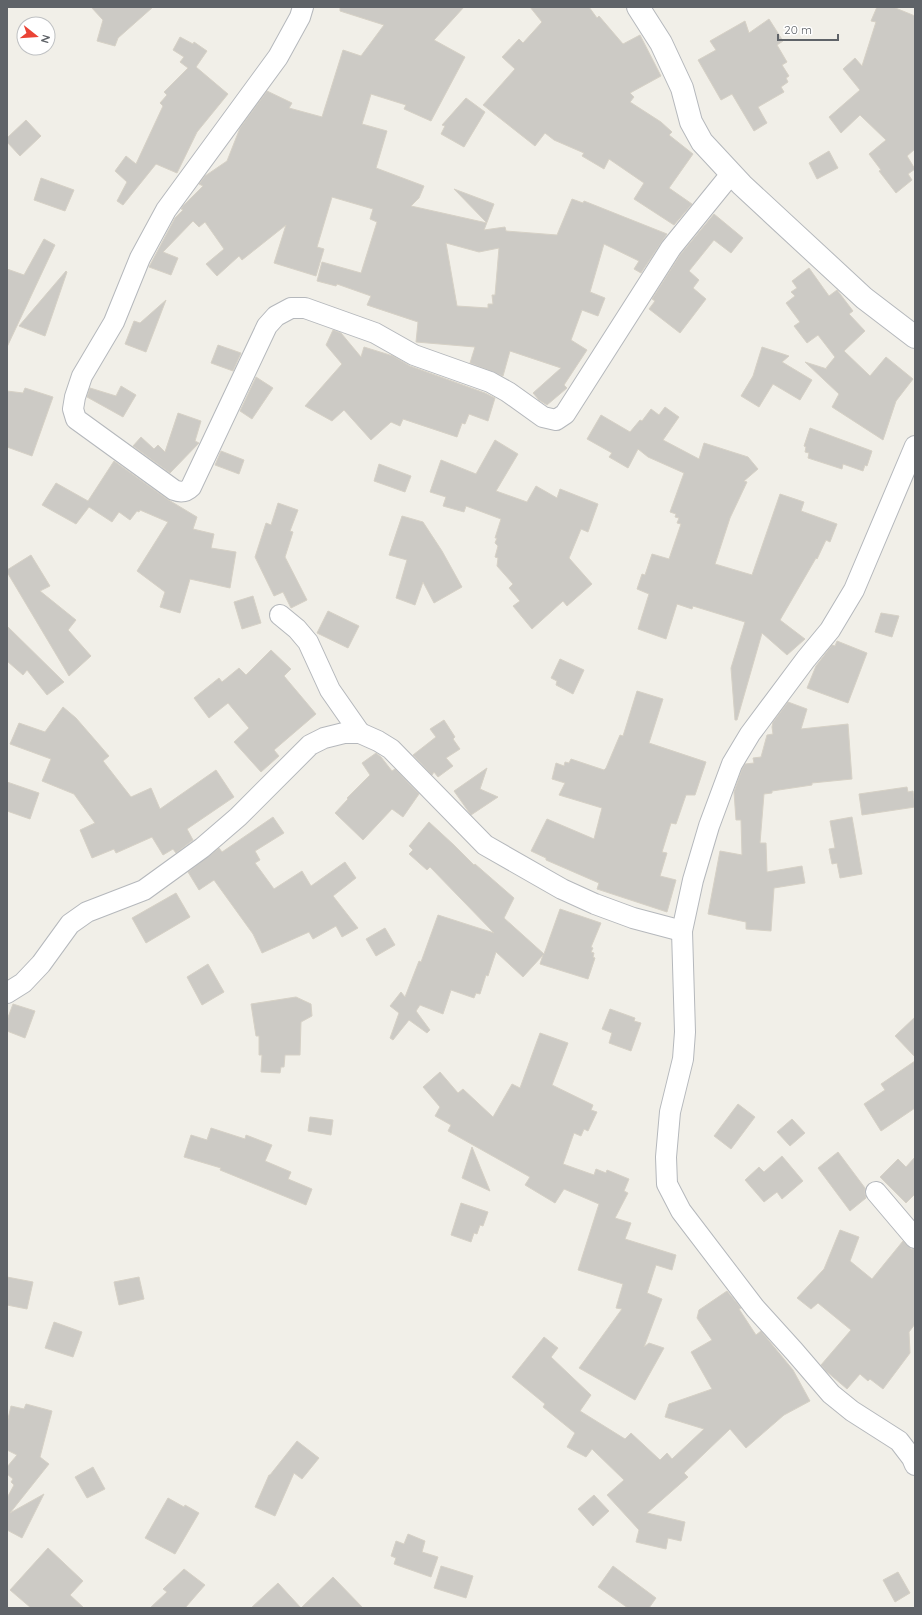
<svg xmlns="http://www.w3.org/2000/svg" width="922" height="1615" font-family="Quicksand,sans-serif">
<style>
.building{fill:#cccac5;stroke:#d6d1c6;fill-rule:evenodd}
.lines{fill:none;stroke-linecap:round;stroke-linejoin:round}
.minor-casing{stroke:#b5b8bc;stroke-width:22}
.tertiary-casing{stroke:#b5b8bc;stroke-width:24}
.minor{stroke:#fff;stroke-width:20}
.tertiary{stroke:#fff;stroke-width:22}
</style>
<rect width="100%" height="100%" fill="#f1efe8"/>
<g class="building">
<polygon points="91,7 153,7 118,38 115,46 97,41 103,20"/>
<path d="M340,7H464L434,40L465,57L431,121L404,109L406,105L371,94L362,124L387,131L376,168L424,186L419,198L411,206L487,223L454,189L494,204L484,230L505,227L506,231L557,235L572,199L583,203L584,201L667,234L641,273L634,269L639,261L604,244L590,292L605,298L598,316L582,310L571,340L587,350L564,385L567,388L547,405L539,400L533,393L561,368L510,351L503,376L470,363L475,347L416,342L418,322L367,305L371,296L337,284L336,286L317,281L322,262L361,273L377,222L370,219L373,209L332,197L317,247L324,249L316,276L274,263L286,225L242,260L239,256L217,276L206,264L224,249L205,222L199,227L193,221L163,252L178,258L171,275L149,267L175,218L183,210L181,209L183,206L203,186L199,184L205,176L227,161L240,128L267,91L292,103L289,108L322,117L343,50L361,56L384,25L340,11ZM446,243L479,252L499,248L495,295H492L493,304H488V308L457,306Z"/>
<polygon points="530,7 589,7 597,18 599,16 623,44 640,35 661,76 630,93 634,97 630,102 661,122 672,132 669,135 693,154 669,188 692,204 674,225 634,199 644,183 609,159 604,169 582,156 584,153 554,140 545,133 535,146 483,105 515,69 502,57 519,39 523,43 542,22"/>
<polygon points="877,7 893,7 915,16 915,149 907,156 915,169 908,174 912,180 896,193 879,171 881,170 869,154 886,140 860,115 841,133 829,117 860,90 843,69 855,58 862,66 876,22 871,21"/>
<polygon points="769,19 783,41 777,45 787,62 782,65 789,76 786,78 788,82 781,87 784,92 758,107 767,123 754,131 732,94 721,100 698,60 716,50 710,41 745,21 749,33"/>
<polygon points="180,37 193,44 194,42 207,51 196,67 228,94 197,132 177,173 156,164 123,205 117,201 127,182 115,171 126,156 136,164 163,106 160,103 167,95 164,92 188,68 180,62 184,57 173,50"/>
<polygon points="466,98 485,112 464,147 441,134 445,126 442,125"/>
<polygon points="26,120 41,136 20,156 7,142 7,138"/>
<polygon points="829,151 838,168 817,179 809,163"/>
<polygon points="41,178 74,190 65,211 34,200"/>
<polygon points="714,214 743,238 731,253 714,240 689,271 699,280 693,288 706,299 680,333 649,309 655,301 652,299 680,255"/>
<polygon points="44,239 55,245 7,347 7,269 24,275"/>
<polygon points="809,268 829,296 837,290 853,311 849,314 865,331 844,351 870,376 886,357 913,379 896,401 883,440 832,407 839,394 805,362 827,369 826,368 835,357 818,335 807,343 794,326 800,322 786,303 795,296 791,292 797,288 792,281"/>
<polygon points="66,271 67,272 45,336 19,326"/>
<polygon points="166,300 146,352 125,344 134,321 140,323"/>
<polygon points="333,330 341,333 361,357 364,347 393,356 410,366 485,393 495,398 488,421 469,414 465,424 462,423 457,437 403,419 400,426 391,422 371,440 344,410 332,421 305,406 342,364 326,345"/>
<polygon points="218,345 241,353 233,371 211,363"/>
<polygon points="762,347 789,356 782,362 812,380 800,400 773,384 759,407 741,396 753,376"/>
<polygon points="256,377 273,388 252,419 240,411"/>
<polygon points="121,386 136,395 123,417 87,397 90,388 116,396"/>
<polygon points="25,388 53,397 32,456 7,447 7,391 23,393"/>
<polygon points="665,407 679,417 663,440 699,459 704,443 748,457 758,469 744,481 747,482 730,518 715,564 752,575 780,494 804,502 801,511 837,524 830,542 826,540 817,559 816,558 780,620 805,639 787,655 762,633 737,720 735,720 731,668 745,622 693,606 692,609 677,604 666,639 638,629 649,594 637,589 642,574 645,575 652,554 669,559 681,524 677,523 679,518 675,517 676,514 670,512 684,473 648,457 638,449 628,468 609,457 612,453 587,439 601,415 630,432 640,420 642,421 651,409 659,415"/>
<polygon points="178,413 201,421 195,441 199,443 170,473 133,446 141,437 154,449 158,445 165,452"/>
<polygon points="810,428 872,451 867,466 865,465 863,471 843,464 842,469 808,458 809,453 805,452 806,447 804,446"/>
<polygon points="495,440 518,454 496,491 527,502 536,486 557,498 560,489 598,504 588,532 581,529 569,558 592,584 567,606 563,601 532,629 513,606 520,601 509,588 513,584 497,566 498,558 495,557 498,546 495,543 497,538 495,538 501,519 466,506 464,512 443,506 446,497 430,492 441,460 476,474"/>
<polygon points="221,451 244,460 239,474 215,465"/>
<polygon points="114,461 167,499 197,517 193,529 214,534 211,548 236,552 230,588 190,579 180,613 160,607 165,592 137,571 168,522 140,510 139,512 137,511 130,520 119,512 112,522 89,507 76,524 42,505 56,483 88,501"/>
<polygon points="379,464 411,476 405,492 374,481"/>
<polygon points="278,503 298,510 290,531 293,532 285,557 307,600 291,608 283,592 274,596 255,557 266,523 271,525"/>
<polygon points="402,516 423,522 442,551 462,587 434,603 423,582 415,605 396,598 407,560 389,555"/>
<polygon points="31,555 50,586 40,591 76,620 68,630 91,656 69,676 7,572 7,570"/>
<polygon points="253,596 261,623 242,629 234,602"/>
<polygon points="328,611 359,626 348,648 317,633"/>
<polygon points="881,613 899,616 892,637 875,632"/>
<polygon points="7,626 64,682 47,695 27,670 23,675 7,661"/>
<polygon points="837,641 867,653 848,703 807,688 816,666 832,645 835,646"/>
<polygon points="271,650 291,669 284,676 316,714 274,750 279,756 261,772 234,742 249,728 228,703 209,718 194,698 219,678 222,682 239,668 246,675"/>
<polygon points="560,659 584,670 573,694 556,685 557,681 551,678"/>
<polygon points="637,691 663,699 649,743 706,762 695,795 686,795 676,824 671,823 662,852 667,853 660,876 676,880 667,912 597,889 599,883 546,860 546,858 531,851 547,819 594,839 602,808 559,795 565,783 552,779 556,763 564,766 565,762 569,763 571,759 604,770 606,768 620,735 623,736"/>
<polygon points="788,702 807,709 801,729 848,724 852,779 812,783 812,785 772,791 772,793 764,794 760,843 766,843 767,872 802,866 805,883 774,888 771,931 746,929 746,922 708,914 720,851 742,855 741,820 736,820 734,792 742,769 745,764 754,763 753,758 761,757 767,735 773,734 772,727 773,722"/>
<polygon points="63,707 76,718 109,756 103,761 131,797 151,788 160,809 216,770 234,797 187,829 193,840 176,853 173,849 163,855 152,837 116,853 114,849 92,858 80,830 95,823 74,794 42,781 51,759 10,744 19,723 45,732"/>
<polygon points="444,720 455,737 453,739 460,749 446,758 453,766 438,777 434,772 432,775 413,755 436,737 430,729"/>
<polygon points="376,753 381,757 392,771 395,769 419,794 403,817 392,809 363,840 335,813 348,799 347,798 370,775 362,763"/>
<polygon points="487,768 480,789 498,797 471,815 454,791"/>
<polygon points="7,782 39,793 30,819 7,811"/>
<polygon points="907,787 908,792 913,791 915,807 862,815 859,794"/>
<polygon points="273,817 284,833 255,851 260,860 255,863 274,889 302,871 311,886 345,862 356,878 333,896 358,928 342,937 336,926 313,939 309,932 262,953 253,934 214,880 199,890 188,872 219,848 222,852"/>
<polygon points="852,817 862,874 840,878 837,863 832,864 829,849 835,848 830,821"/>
<polygon points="429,822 454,845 474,865 475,864 514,898 504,918 544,954 560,909 601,923 591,947 593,948 591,952 594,953 593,957 595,958 588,979 540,964 543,955 523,977 496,952 488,976 486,975 480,994 476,993 474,998 451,990 443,1014 420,1005 416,1011 430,1030 427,1033 409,1020 393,1040 390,1038 399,1013 390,1006 401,992 405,997 419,961 421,962 438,915 494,933 430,867 427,870 409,854 413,850 409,846"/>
<polygon points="176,893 190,917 146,943 132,918"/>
<polygon points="385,928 395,945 376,956 366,939"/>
<polygon points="208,964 224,992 202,1005 187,977"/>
<polygon points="296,997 311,1004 312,1016 301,1022 300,1055 285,1055 284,1067 281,1067 280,1073 261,1072 262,1055 259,1055 259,1036 256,1036 251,1004"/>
<polygon points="13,1004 35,1011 25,1038 7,1031 7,1020"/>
<polygon points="610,1009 635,1018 634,1021 641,1023 631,1051 609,1043 612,1033 602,1029"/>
<polygon points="915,1017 915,1057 895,1036"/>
<polygon points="540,1033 568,1043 552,1085 593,1105 591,1110 597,1112 588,1131 584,1129 581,1136 574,1133 563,1164 594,1175 596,1169 606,1173 607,1170 629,1179 624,1191 628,1193 615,1218 631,1223 625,1239 676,1255 672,1270 656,1265 647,1293 662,1299 644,1347 649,1343 664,1348 635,1400 579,1368 622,1309 616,1308 623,1284 578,1270 599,1204 564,1189 555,1203 525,1185 530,1177 448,1131 451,1125 435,1116 440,1107 423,1087 440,1072 458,1093 463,1089 493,1117 512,1084 520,1088"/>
<polygon points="915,1061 915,1108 881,1131 864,1104 885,1090 881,1084"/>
<polygon points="738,1104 755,1117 731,1149 714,1136"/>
<polygon points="310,1117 333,1120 331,1135 308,1131"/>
<polygon points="792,1119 805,1133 790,1146 777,1132"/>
<polygon points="211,1128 245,1139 246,1135 272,1145 265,1161 291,1172 288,1179 312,1189 306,1205 220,1170 221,1168 184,1157 191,1135 207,1140"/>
<polygon points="472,1147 490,1191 462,1178"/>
<polygon points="838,1152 865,1188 865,1194 866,1198 850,1211 818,1168"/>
<polygon points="782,1156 803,1181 782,1199 777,1192 764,1202 745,1180 759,1167 764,1172"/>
<polygon points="915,1157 915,1194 906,1203 880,1177 898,1159 906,1167"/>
<polygon points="461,1203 488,1212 483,1226 480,1225 477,1234 474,1233 471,1242 451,1235"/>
<polygon points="840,1230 859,1237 850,1261 872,1279 903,1241 911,1249 915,1249 915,1324 909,1332 910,1353 883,1389 870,1379 868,1381 860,1374 847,1389 826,1371 821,1365 851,1330 818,1303 811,1309 797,1298 824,1269"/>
<polygon points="7,1277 33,1282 27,1309 7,1305"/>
<polygon points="139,1277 144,1299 119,1305 114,1282"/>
<polygon points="727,1291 741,1308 739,1309 756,1335 761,1331 793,1370 810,1401 784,1415 746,1448 730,1429 684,1473 688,1477 647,1513 685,1522 681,1541 668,1538 666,1549 636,1542 639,1530 607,1495 624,1480 592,1449 586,1457 567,1447 575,1433 543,1407 545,1404 512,1377 544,1337 558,1348 551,1357 591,1395 580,1411 625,1439 631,1433 660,1460 667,1453 672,1459 704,1429 665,1417 669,1404 712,1389 691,1352 712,1340 697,1318 699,1310"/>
<polygon points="54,1322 82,1332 73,1357 45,1348"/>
<polygon points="26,1404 52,1411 40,1457 49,1464 10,1513 44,1494 22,1538 7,1530 7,1498 14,1485 11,1482 13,1479 7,1474 7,1467 17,1455 7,1450 7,1423 11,1406 24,1409"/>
<polygon points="297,1441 319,1458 302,1479 294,1473 275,1516 255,1507 269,1475 270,1475"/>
<polygon points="93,1467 105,1489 87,1498 75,1477"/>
<polygon points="594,1495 609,1511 593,1526 578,1509"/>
<polygon points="168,1498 184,1507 185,1505 199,1513 175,1554 145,1538"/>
<polygon points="408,1534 425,1541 422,1552 438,1557 431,1577 394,1564 396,1558 391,1556 396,1541 404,1544"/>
<polygon points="48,1548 83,1581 70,1595 84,1608 31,1608 10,1590"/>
<polygon points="441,1566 473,1576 466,1598 434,1588"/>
<polygon points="613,1566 656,1598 649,1608 628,1608 598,1587"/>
<polygon points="184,1569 205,1585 185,1608 150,1608 167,1592 163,1589"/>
<polygon points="898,1572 910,1593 895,1602 883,1580"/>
<polygon points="333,1577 363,1608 251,1608 278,1583 301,1608"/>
</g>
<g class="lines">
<g class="minor-casing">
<g id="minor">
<path d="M303,7L300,17L278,57L166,210L140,258L114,322L82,376L75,397L73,409L76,419L174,490C182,493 186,492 191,487L267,326L276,316L291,308H305L375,333L414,355L490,382L508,392L543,417L556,420L565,414L671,248L731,174"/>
<polyline points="915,446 854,590 830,630 806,659 750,734 732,764 709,826 693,880 682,931 685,1032 683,1059 670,1112 666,1157 667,1184 681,1211 755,1308 794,1351 831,1394 852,1411 899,1441 912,1458 915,1465"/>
<polyline points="280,615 297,629 308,642 330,690 360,733"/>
<polyline points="7,993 23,983 41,964 70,924 87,912 144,890 202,848 238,817 310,745 324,738 344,733 360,733 378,741 391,749 485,845 562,889 595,904 633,918 682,931"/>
<polyline points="876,1192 915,1238"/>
</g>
</g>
<g class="tertiary-casing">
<polyline id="tertiary" points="638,7 661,43 682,88 691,122 702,142 742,185 864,298 915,337"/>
</g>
<use href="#minor" class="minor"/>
<use href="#tertiary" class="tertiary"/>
</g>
<rect width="922" height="1615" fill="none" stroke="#5f6368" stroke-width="16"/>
<g transform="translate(36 36) rotate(107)"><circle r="19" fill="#ffffff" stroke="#bfc1c3"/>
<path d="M0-3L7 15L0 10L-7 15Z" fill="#ea4335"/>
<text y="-6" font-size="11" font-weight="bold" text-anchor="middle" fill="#5f6368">N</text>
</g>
<path d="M778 34v6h60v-6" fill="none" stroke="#5f6368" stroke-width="2"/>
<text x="784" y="34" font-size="12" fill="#5f6368" stroke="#ffffff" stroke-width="3" paint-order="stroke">20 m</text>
</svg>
